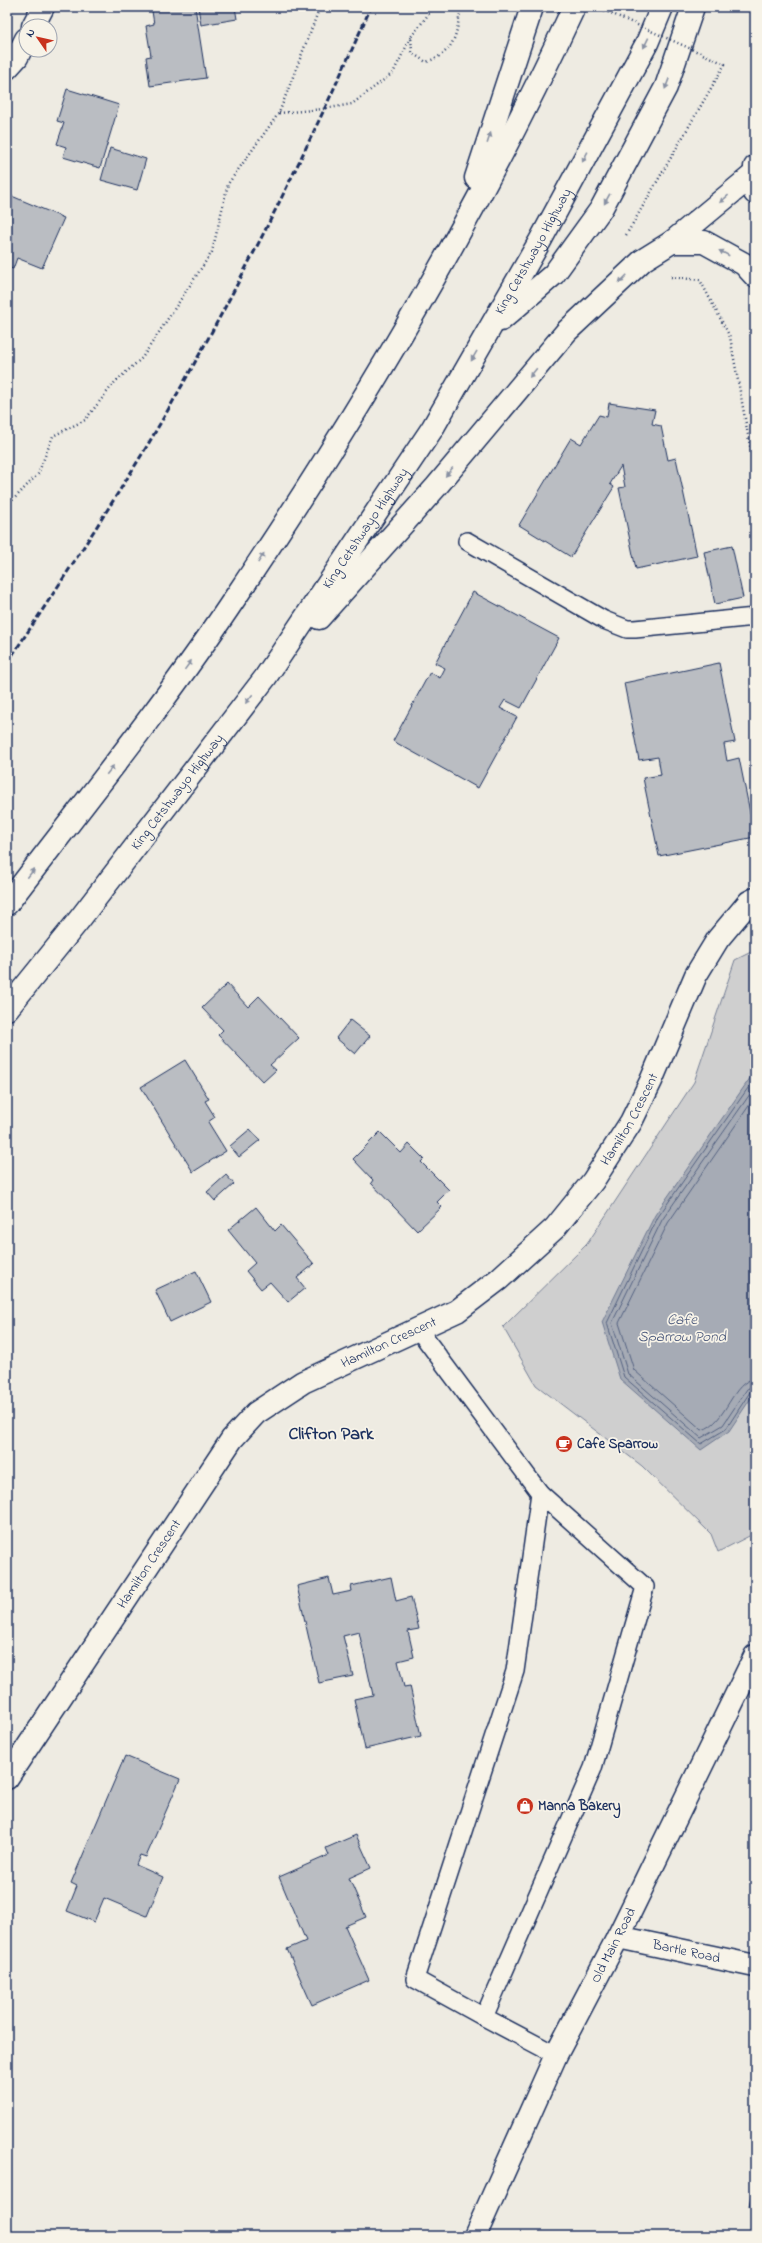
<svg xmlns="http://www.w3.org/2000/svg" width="762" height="2243" font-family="'Indie Flower',sans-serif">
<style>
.green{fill:#cfcfcf;stroke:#757f96}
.water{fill:#a6abb5;stroke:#6e7992}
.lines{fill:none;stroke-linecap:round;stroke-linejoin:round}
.shore{stroke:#536181;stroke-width:1}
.building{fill:#babdc2;stroke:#1b2f5e}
.service-casing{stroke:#1b2f5e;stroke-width:20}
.minor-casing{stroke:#1b2f5e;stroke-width:25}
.tertiary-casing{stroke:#1b2f5e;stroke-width:25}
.motorway-casing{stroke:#1b2f5e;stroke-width:25}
.path{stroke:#1b2f5e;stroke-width:2.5;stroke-dasharray:1 3;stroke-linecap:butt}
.service{stroke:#f7f3e8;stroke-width:17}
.minor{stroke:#f7f3e8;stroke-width:22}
.tertiary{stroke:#f7f3e8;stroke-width:22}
.motorway{stroke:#f7f3e8;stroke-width:22}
.rail{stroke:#1b2f5e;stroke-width:3;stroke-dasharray:6 3;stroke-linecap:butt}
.path-bridge{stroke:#1b2f5e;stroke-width:2.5;stroke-dasharray:1 3;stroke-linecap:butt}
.oneway{fill:#8991a3}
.labels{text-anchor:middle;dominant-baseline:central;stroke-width:3.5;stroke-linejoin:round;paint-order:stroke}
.street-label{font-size:14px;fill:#1b2f5e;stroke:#f7f3e8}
.poi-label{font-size:14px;font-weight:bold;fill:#1b2f5e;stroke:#f7f3e8;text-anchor:start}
.water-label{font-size:15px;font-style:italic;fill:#455478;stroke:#f7f3e8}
.district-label{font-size:18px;font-weight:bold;fill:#1b2f5e;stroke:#f7f3e8}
</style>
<rect width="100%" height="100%" fill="#eeebe2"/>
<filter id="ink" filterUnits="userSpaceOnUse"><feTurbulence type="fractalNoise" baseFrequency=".025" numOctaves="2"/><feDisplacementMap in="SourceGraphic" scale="8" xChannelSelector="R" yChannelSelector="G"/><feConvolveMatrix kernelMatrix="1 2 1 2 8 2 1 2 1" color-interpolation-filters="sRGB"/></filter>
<g filter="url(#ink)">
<polygon class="green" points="755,950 755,1533 718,1552 711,1534 642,1466 536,1385 503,1327 587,1244 694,1082 735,960"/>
<polygon class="water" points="755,1071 755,1392 729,1431 701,1450 620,1379 602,1322 655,1215"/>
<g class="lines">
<g class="shore">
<polyline points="755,1078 658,1217 607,1323 624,1377 701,1444 726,1429 750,1392 755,1390"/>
<polyline points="755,1087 662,1220 612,1323 628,1374 701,1438 723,1425 747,1389 755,1385"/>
<path d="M755,1097L668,1223L619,1323L634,1370L702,1430C727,1423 732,1380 755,1379"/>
</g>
</g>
<g class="building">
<polygon points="176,7 195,7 206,78 150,86 146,57 151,56 146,26 154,24 152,11"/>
<polygon points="198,7 235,7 237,19 201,25"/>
<polygon points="67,89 119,105 100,168 63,157 66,147 57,144 64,123 57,121"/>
<polygon points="110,148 146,159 137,190 101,180"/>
<polygon points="7,194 64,218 42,268 17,258 13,269 7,267"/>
<polygon points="609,403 655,410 652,424 661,426 668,460 676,458 697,556 636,569 619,488 625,487 621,466 610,484 614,487 571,557 519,525 571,438 581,444 599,415 607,417"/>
<polygon points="732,546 743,598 715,604 704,552"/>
<polygon points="473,592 559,638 521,708 505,700 500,708 517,717 478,788 393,741 430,672 440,678 445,668 435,663"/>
<polygon points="719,663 735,742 724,744 727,761 739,758 755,837 659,856 643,778 661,775 658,757 639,760 624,683"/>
<polygon points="227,984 248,1007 259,996 299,1038 270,1065 276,1070 263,1082 218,1035 223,1030 202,1008"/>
<polygon points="350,1020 370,1036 355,1054 336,1038"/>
<polygon points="185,1060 209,1099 205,1101 215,1117 208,1122 226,1151 193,1172 141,1087"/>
<polygon points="250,1129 260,1140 239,1157 230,1146"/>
<polygon points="380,1132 401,1153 409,1144 424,1159 421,1162 449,1190 437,1202 442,1207 417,1231 371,1183 373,1180 353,1159"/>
<polygon points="226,1175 234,1184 215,1201 207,1192"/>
<polygon points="256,1207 275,1231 281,1225 314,1264 297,1278 305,1288 288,1302 270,1282 261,1289 246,1271 255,1263 228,1230"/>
<polygon points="196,1271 211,1302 170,1322 155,1290"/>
<polygon points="391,1577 396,1601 411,1597 419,1629 408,1631 414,1657 398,1661 404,1687 410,1686 421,1736 365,1749 354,1699 373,1695 359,1632 343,1636 353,1676 319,1683 297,1586 329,1578 333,1595 352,1591 351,1586"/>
<polygon points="125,1756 180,1779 146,1857 140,1855 136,1865 163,1877 147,1916 104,1898 94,1922 67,1911 77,1886 71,1883"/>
<polygon points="356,1835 371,1868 349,1878 366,1917 345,1926 369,1980 312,2005 287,1949 306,1941 279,1877 329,1855 326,1848"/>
<polygon points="755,2175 755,2208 749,2207"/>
</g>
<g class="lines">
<g class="service-casing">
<g id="service">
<polyline points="467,541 604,620 627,629 635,629 755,617"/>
<polyline points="418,1329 540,1493 645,1587 593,1768 484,2017 556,2055"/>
<polyline points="484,2017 415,1979 515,1671 540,1493"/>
</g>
</g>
<g class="minor-casing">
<g id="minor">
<polyline points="33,26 43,7"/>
<polyline points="7,68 17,57 26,39"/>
<path id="s1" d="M7,1778L232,1439L256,1413L303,1382L457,1311L499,1279L555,1228L593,1181L631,1122L651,1081L696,975L718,939L749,902L755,899"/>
<path id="s2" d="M618,1937L755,1966"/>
</g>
</g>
<g class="tertiary-casing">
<g id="tertiary">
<polyline points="755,167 755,193"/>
<path id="s3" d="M475,2236L556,2055L618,1937L755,1656"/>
</g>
</g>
<g class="motorway-casing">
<g id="motorway">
<polyline points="476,178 532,7"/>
<polyline points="672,242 704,242 744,264 755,276"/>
<polyline points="501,320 554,274 601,209 666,87 693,7"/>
<polyline points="319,618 436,487 567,331 643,260 672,242 754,174"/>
<path d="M7,904C85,802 166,702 237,595C363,408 479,212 574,7"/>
<path id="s4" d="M7,1009L79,920L265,678L432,429L540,241L647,43L662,7"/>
</g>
</g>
<g class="path">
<path d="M434,7L411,37L412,53L426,62C456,52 456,35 461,7"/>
<polyline points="279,113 324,109 352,104 393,73 411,37"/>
<polyline points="626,235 632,225"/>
<polyline points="671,277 700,280 730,337 755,473"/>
<polyline points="7,506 38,474 53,436 85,420 115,382 142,358 212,252 228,184 279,113 320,7"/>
</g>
<use href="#service" class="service"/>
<use href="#minor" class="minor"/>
<use href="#tertiary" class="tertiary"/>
<use href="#motorway" class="motorway"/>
<path class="rail" d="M7,663C54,593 100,523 144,451C229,308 304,158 371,7"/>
<polyline class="path-bridge" points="597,7 725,64 632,225"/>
</g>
<defs><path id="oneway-solid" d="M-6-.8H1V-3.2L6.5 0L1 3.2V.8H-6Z"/></defs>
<g class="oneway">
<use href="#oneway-solid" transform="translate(646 43) rotate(116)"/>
<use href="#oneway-solid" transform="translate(667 84) rotate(111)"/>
<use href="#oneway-solid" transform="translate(489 138) rotate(-72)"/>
<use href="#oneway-solid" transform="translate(585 157) rotate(118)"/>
<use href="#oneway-solid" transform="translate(607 199) rotate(119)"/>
<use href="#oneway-solid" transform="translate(724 199) rotate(140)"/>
<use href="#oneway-solid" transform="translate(724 253) rotate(-152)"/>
<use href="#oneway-solid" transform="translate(623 279) rotate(135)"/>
<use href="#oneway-solid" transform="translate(474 356) rotate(120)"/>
<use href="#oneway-solid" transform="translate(533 373) rotate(129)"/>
<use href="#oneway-solid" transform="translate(449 472) rotate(130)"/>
<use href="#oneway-solid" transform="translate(261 558) rotate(-58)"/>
<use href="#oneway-solid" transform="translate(188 665) rotate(-54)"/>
<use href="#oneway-solid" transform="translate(249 699) rotate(128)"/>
<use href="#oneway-solid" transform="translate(110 770) rotate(-52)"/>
<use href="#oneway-solid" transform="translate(31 873) rotate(-52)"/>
</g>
</g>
<defs>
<g id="cafe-disc" transform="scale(0.9)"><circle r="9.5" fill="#c8321e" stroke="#f7f3e8"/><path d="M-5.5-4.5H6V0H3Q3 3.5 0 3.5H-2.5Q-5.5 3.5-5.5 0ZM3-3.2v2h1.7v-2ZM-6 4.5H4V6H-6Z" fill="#fff"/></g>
<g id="shop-disc" transform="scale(0.9)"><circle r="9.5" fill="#c8321e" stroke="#f7f3e8"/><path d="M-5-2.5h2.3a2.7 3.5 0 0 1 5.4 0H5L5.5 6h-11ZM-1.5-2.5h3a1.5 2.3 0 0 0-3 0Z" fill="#fff"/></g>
</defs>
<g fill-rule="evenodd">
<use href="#cafe-disc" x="564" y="1444"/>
<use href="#shop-disc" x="525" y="1806"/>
</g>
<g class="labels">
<g class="street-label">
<text stroke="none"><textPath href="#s4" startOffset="924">King Cetshwayo Highway</textPath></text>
<text stroke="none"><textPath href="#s4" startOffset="600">King Cetshwayo Highway</textPath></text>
<text stroke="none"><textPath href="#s4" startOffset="276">King Cetshwayo Highway</textPath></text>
<text stroke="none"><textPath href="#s1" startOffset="929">Hamilton Crescent</textPath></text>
<text stroke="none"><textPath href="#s1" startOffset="593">Hamilton Crescent</textPath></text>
<text stroke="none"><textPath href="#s1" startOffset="257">Hamilton Crescent</textPath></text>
<text stroke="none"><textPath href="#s3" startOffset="322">Old Main Road</textPath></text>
<text stroke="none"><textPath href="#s2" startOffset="70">Bartle Road</textPath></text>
</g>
<g class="poi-label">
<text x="577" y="1444">Cafe Sparrow</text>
<text x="538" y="1806">Manna Bakery</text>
</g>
<g class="water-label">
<text x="682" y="1320">Cafe<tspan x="682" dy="17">Sparrow Pond</tspan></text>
</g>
<g class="district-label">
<text x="331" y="1435">Clifton Park</text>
</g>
</g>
<rect width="762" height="2243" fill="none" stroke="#f7f3e8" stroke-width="24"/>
<rect x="12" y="12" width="738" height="2219" fill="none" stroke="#1b2f5e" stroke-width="1.5" filter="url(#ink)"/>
<g transform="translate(38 38) rotate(304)"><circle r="19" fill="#f7f3e8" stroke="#9fa5b1"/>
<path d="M0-3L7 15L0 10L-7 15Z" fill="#c8321e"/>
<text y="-6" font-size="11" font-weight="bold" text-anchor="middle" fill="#1b2f5e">N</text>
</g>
</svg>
